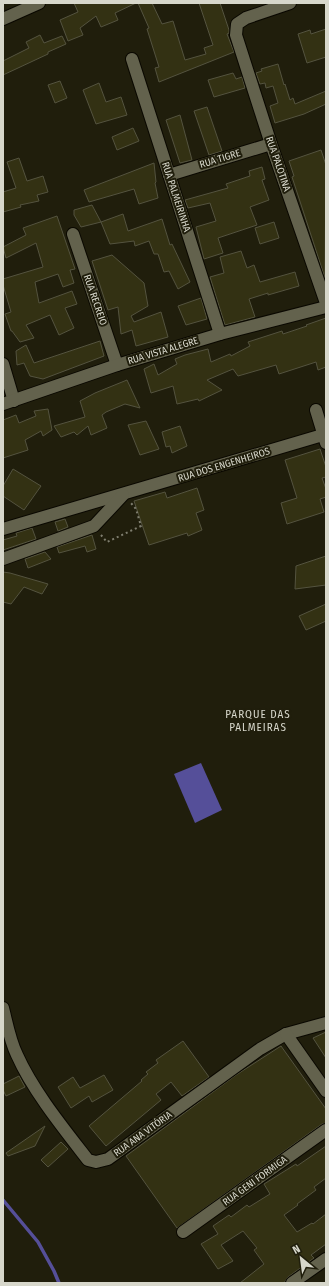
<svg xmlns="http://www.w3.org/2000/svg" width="329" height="1286" font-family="'Fira Sans Condensed',sans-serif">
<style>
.water{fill:#554f99}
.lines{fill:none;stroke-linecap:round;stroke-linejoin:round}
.stream{stroke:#554f99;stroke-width:3.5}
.building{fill:#333113;stroke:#54533f}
.street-casing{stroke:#0a0800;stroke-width:14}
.path{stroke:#7f7e6f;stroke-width:2;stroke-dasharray:2 3;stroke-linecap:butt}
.street{stroke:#63624d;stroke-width:12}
.labels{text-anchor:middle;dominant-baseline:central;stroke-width:4;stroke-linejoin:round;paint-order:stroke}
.street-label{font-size:10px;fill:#d7d7cb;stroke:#201e0c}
.neighbourhood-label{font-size:11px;letter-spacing:1px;fill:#d7d7cb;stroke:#201e0c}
</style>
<rect width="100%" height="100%" fill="#201e0c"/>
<polygon class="water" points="201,763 222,810 195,823 174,774"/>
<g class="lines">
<polyline class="stream" points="3,1200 38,1242 54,1271 59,1283"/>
</g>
<g class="building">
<polygon points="74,3 136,3 115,13 118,20 101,27 96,16 80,28 83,35 68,41 60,20 78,12"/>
<polygon points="138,3 152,3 162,24 173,21 185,60 206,54 204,48 213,45 199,3 220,3 229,30 229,33 227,34 234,52 159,82 155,68 159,67 147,29 149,28"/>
<polygon points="326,29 326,57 307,63 298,34 310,30 311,34"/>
<polygon points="40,35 44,43 62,36 66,44 48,52 48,54 3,75 3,61 29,48 26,42"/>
<polygon points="278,64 284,85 285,84 290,100 293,98 295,104 326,91 326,104 304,114 275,123 270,106 278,103 273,86 266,88 265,83 260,84 256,73 262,71 261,69"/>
<polygon points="233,73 236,79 242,77 245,88 214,97 208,80"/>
<polygon points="60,81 67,98 55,103 48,85"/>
<polygon points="99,83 106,102 121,97 127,115 96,124 83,90"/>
<polygon points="207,107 222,151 209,155 194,111"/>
<polygon points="180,115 192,160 180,163 166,120"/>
<polygon points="133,128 139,141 117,150 112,137"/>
<polygon points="321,150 326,165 325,278 292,177 294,176 289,161"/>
<polygon points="19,158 27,181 43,176 48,192 37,195 39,201 20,205 21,207 3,212 3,192 16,188 7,162"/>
<polygon points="154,163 156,182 155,183 158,198 139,204 134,189 89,202 84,190"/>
<polygon points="262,167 265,179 262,180 269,200 250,207 257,225 218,238 223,253 204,259 196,227 216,221 210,203 188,208 185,200 228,188 226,184 250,176 249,171"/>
<polygon points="92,205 101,222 81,227 74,215 74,210"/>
<polygon points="123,214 128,231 162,219 170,245 172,244 190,282 178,289 169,271 164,272 158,254 154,254 149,241 135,246 134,241 110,244 101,222"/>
<polygon points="57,216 75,269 70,270 74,283 63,287 58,274 35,282 39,303 72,291 77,304 65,308 74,328 59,335 50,315 26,325 34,338 20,342 12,331 11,331 5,314 11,312 3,285 3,279 43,267 36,243 6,258 3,247 26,235 23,228"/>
<polygon points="274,222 279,238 260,244 255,228"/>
<polygon points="241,251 247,268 254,265 260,282 295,272 299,286 268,295 268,293 249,299 255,317 225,325 210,277 224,273 220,257"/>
<polygon points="112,255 144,283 148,306 131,316 134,322 161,312 168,337 136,346 132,330 121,334 118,307 108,310 92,261"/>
<polygon points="201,298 207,319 186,325 178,306"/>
<polygon points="326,318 326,367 318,370 316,362 279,374 276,365 238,376 233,369 207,380 222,390 199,401 198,399 177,404 173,386 151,393 144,369 154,364 158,375 177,364 175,359 185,355 208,349 211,362 230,354 231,356 250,346 248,342 282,331 283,334 307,326 306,325"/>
<polygon points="100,341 104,356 43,379 30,376 24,363 17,365 16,351 26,345 34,363"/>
<polygon points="127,380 140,408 125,404 106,412 102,415 107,428 91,435 88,426 77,435 74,432 61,437 54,426 85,417 80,401 95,393"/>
<polygon points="48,409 52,430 43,436 41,431 25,440 28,450 3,458 3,420 16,415 19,423 36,416 34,411"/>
<polygon points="146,421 159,449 140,455 128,425"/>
<polygon points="180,426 187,446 172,453 170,446 166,447 162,432"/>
<polygon points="320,449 326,467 326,477 322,478 326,489 326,497 320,499 324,512 287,524 281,503 297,498 285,460"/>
<polygon points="13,469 41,486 24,510 3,496 3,486"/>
<polygon points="197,488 204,510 196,513 202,530 188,536 187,533 149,545 134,501 165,492 167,498"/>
<polygon points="65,519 68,527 58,531 55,522"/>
<polygon points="32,528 36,539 3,550 3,540 17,536 16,533"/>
<polygon points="92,535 96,549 87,552 85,546 59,553 57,547"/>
<polygon points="45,552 51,559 28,568 25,559"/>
<polygon points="326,556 326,585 295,589 296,566"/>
<polygon points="3,572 10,573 48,584 42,594 24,587 11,604 3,602"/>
<polygon points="326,604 326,621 306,630 299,616"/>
<polygon points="326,1032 326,1058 313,1038"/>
<polygon points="183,1041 209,1077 182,1096 171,1082 156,1094 161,1100 106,1146 89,1126 142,1081 141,1080 148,1074 146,1072 158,1063 156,1060"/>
<polygon points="281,1046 326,1109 326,1123 322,1124 177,1228 126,1156 236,1075"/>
<polygon points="104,1075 113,1090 92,1102 89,1096 71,1108 58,1087 73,1077 80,1088"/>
<polygon points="19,1076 25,1087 6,1096 3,1090 3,1084"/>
<polygon points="45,1126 35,1146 8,1156 6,1153"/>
<polygon points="61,1142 68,1149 48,1167 41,1160"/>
<polygon points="326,1146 326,1178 314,1187 316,1190 297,1204 298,1205 284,1215 297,1232 312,1223 313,1224 326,1214 326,1244 311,1255 314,1258 288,1277 284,1283 240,1283 264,1264 254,1250 257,1248 243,1231 221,1245 233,1261 218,1269 201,1244 218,1234 213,1226 229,1215 231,1217 247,1205 249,1207 270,1194 264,1184 296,1164 297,1166"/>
</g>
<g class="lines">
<g class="street-casing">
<g id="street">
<polyline points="290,3 246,18 237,24 236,35 271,144 326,303"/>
<polyline points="3,19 39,3"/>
<polyline points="132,59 220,334"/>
<polyline points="169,175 271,144"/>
<polyline points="73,234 117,365"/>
<polyline points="3,364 14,401"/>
<polyline points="3,404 117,365 220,334 326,307"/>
<polyline points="316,410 326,443"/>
<polyline points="3,529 326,434"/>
<polyline points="3,559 94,526 123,495"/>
<path d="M3,1008C7,1024 10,1041 17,1055C33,1091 64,1129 88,1160L96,1162L108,1159L260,1049L286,1034L326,1023"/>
<polyline points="286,1034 326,1091"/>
<polyline points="183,1232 326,1130"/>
<polyline points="292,1283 326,1259"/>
</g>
</g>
<polyline class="path" points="101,535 107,542 141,526 136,509 131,503"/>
<use href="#street" class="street"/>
</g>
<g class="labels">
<g class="street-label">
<text transform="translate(220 159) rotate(-17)">RUA TIGRE</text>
<text transform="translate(278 164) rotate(71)">RUA PALOTINA</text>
<text transform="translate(176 197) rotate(72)">RUA PALMEIRINHA</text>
<text transform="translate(95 300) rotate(71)">RUA RECREIO</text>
<text transform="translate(163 351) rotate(-17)">RUA VISTA ALEGRE</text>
<text transform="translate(224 465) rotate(-17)">RUA DOS ENGENHEIROS</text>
<text transform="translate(143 1134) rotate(-36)">RUA ANA VITÓRIA</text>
<text transform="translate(255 1181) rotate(-36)">RUA GENI FORMIGA</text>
</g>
<g class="neighbourhood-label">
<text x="258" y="714">PARQUE DAS<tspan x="258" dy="13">PALMEIRAS</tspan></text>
</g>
</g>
<rect width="329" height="1286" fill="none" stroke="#d7d7cb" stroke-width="8"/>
<g transform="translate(301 1258) rotate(331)" stroke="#201e0c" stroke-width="3" paint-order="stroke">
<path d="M0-3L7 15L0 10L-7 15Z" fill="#d7d7cb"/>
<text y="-6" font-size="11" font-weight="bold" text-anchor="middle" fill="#d7d7cb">N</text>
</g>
</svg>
